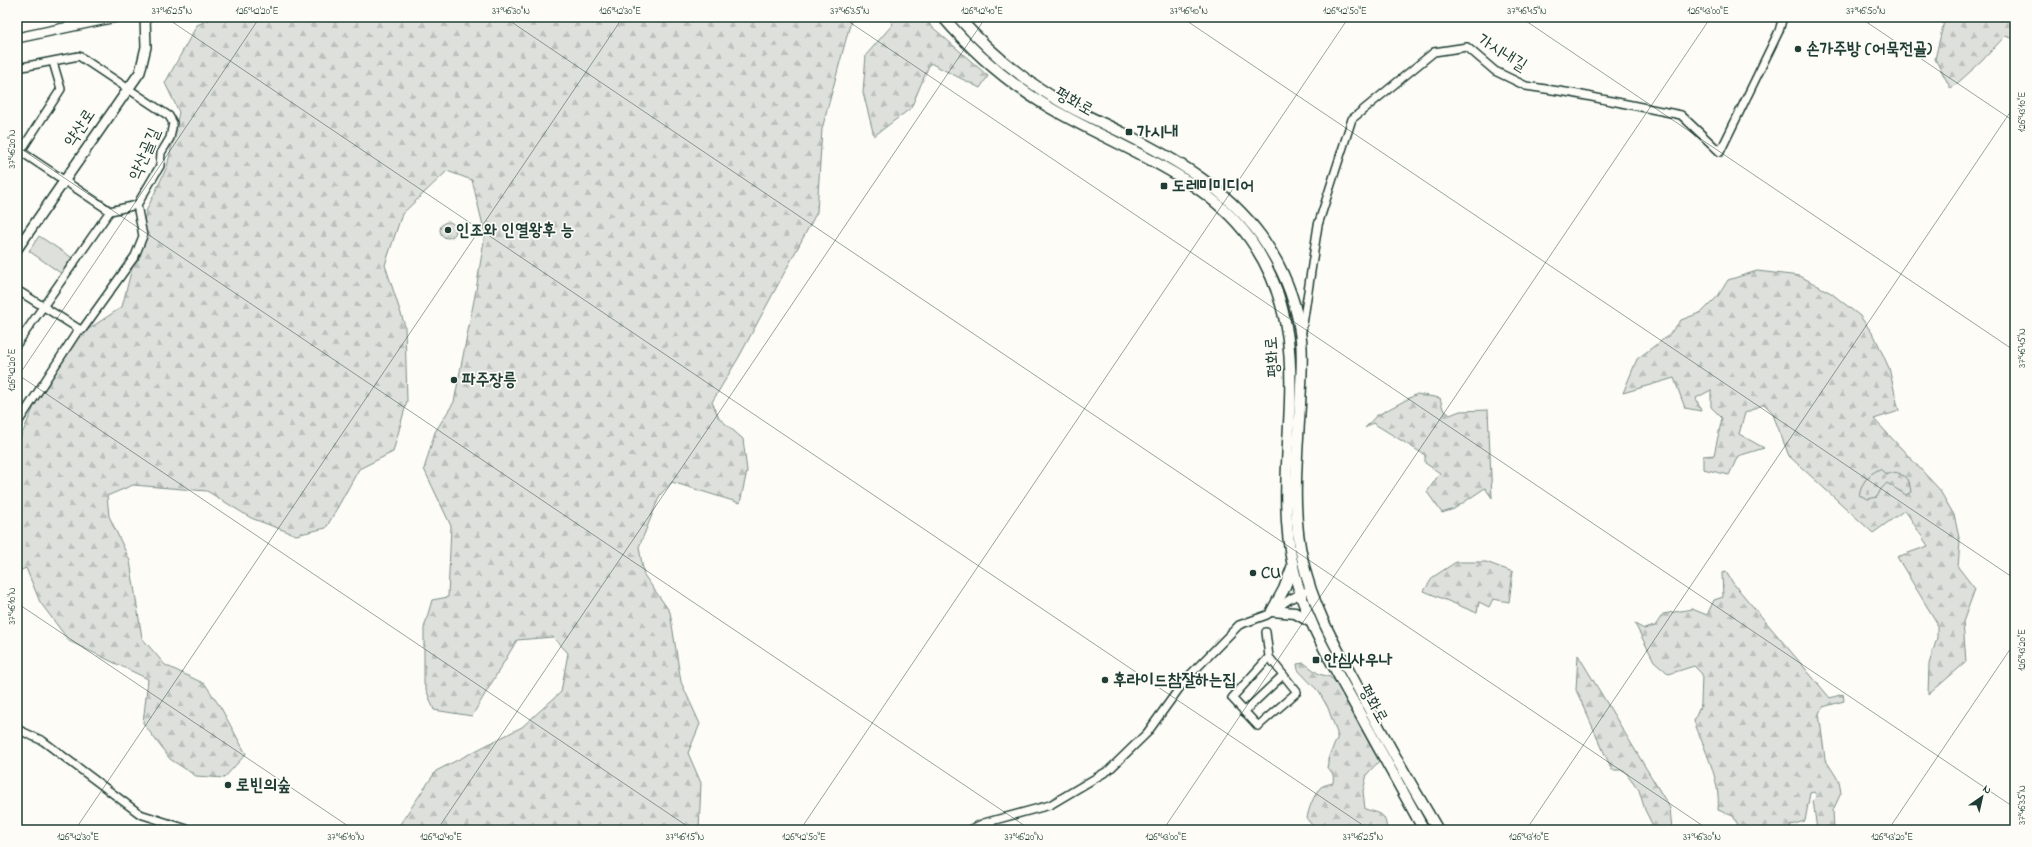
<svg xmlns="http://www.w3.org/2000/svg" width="2032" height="847" font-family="'Indie Flower','Poor Story',sans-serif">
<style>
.grass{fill:url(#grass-tufts);stroke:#7e8e88}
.forest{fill:url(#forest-firs);stroke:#7e8e88}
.cemetery{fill:url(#cemetery-stones);stroke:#7e8e88}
.park{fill:#dde0db;stroke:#7e8e88}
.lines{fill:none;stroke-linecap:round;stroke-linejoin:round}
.minor-casing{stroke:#1f3d34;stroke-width:10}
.tertiary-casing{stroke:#1f3d34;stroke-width:12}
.secondary-casing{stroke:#1f3d34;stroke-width:13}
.minor{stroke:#fdfcf7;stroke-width:7}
.tertiary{stroke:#fdfcf7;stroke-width:9}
.secondary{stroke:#fdfcf7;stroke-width:10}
.ticks{fill:none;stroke:#1f3d34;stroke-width:1;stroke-opacity:0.45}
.poi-dot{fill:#1f3d34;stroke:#fdfcf7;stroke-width:1.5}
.labels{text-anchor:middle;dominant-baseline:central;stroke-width:3.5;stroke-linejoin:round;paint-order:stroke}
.poi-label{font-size:17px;font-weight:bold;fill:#1f3d34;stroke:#fdfcf7;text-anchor:start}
.street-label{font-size:17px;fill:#1f3d34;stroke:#fdfcf7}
.neatline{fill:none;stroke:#1f3d34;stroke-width:1.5}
.ticks-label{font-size:10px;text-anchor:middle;fill:#1f3d34}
</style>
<defs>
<pattern id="grass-tufts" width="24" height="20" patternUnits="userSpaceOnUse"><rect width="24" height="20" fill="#dde0db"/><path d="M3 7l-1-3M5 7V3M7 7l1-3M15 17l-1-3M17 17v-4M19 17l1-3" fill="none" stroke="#bdc1bd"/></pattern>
<pattern id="forest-firs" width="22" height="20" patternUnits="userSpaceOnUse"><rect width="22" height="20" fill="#dde0db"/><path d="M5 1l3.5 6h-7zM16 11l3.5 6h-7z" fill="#bdc1bd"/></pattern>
<pattern id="cemetery-stones" width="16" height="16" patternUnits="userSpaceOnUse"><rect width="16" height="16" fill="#dde0db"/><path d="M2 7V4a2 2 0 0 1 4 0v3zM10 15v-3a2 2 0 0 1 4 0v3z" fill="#bdc1bd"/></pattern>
</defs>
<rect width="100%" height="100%" fill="#fdfcf7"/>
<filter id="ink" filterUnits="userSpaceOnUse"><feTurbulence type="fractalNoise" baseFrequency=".025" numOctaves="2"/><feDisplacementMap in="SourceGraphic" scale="8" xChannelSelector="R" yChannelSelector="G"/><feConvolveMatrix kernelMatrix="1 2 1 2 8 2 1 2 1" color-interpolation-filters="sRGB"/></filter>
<g filter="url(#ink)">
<circle class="grass" cx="448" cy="230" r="8"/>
<g class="forest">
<polygon points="215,17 852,17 822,129 817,212 739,357 712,402 719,418 743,439 747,471 740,503 672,482 660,495 639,547 644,575 670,612 681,682 700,724 688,753 701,783 699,830 396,830 436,771 522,727 561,692 568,653 553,637 517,640 472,716 434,710 424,684 424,628 432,600 448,597 451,526 424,469 435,432 454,402 476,290 485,234 472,180 447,171 402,214 385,265 405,326 407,401 393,452 359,469 326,528 296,535 251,518 207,491 133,485 107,496 109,516 130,561 142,638 165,665 205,684 221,708 246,754 224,778 196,776 170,759 143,723 148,679 69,641 40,602 26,568 17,572 17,445 51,368 84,332 122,307 147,209 167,167 179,112 165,83 197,25"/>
<polygon points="887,17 927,17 930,25 988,76 980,88 930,63 911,108 874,136 863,92 866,55 893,24"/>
<polygon points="1945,17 2015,17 2015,39 2005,36 1982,61 1951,89 1935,59"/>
<polygon points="1757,271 1800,276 1831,293 1860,316 1875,337 1889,368 1899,411 1874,419 1939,489 1954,515 1960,542 1958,567 1975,589 1963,622 1966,662 1928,695 1929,664 1937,638 1937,623 1897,557 1928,546 1905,510 1873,533 1789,456 1772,412 1764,404 1745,413 1739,434 1764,448 1738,456 1729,475 1703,469 1703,456 1714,455 1722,418 1711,407 1711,390 1696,398 1701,411 1685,408 1674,378 1623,393 1637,359 1669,335 1681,320 1702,312 1718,296 1728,280"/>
<polygon points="1417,394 1440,398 1443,409 1450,415 1460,411 1488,410 1492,498 1485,488 1454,509 1442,513 1427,492 1440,473 1425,463 1425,455 1373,423 1365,428 1376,416"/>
<polygon points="1456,562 1486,562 1513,572 1509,602 1493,599 1489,607 1479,602 1477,613 1424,591 1433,577"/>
<path d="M1726,572L1733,583L1830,698L1843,694L1844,701L1823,707L1819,713L1825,759L1839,781L1841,793L1833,810L1834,830H1817L1813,800L1817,796L1814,792L1810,793L1805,821L1791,825L1789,830H1741L1733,816L1718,810C1721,780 1704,749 1694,721L1701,704L1702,674L1694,666L1669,674L1654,661L1635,624L1644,629L1655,626L1663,614L1692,609L1707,615L1714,600L1723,597L1722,573Z"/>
<polygon points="1578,655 1670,808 1672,830 1655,830 1645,810 1639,790 1624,770 1612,770 1576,690"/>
<path d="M1304,663L1319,674L1330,677L1335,681L1380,760L1367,774L1363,791L1365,809C1381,814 1385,812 1387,830H1351L1348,828L1342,830H1316L1307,819C1308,810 1314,794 1321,787C1324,785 1329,784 1333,783C1334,775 1333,772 1327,768L1329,756L1337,739V733L1328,708L1319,692L1298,670L1297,664Z"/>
</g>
<path class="cemetery" d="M1880,469L1887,475C1897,469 1901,474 1909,481L1911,492L1906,495L1887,483L1881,489L1877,497L1868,499L1859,495C1863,481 1867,475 1880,469Z"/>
<polygon class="park" points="39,236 74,259 62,274 29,251"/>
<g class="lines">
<g class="minor-casing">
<g id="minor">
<polyline points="17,68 79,56 169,116 173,123 170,138 161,153 160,166 137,205 143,236 135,256 82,330 79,329"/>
<polyline points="17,149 110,211"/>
<polyline points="17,157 61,89 53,62"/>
<polyline points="17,290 79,329 17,424"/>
<polyline points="1302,331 1318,225 1352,119 1434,52 1467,47 1495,71 1526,86 1572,93 1681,115 1720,152 1779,31 1783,17"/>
<polyline points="17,344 110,211 137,205"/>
<polyline points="1266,632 1269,657 1297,692 1258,726 1232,698 1269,657"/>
<polyline points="1244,712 1283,675"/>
<polyline points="17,729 43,741 140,814 190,830"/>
<polyline points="969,830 984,823 1050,805 1109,770 1147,733 1186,679 1239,625 1267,615 1290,599 1304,592"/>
</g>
</g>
<g class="tertiary-casing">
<g id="tertiary">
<polyline points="17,38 116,17"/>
<polyline points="17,249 140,72 146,47 145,17"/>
</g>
</g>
<g class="secondary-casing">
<g id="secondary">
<path d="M943,17C973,52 1007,82 1047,106C1114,146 1203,173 1250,239C1325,345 1267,456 1294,571C1304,616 1328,656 1350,696C1375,741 1399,785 1424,830"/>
<path d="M958,17C990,53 1027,83 1068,106C1086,116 1105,124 1123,133C1175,159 1226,188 1261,236C1282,266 1297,302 1301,339C1303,361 1301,383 1300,405C1297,458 1291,511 1303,562C1313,608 1336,647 1358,688C1383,736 1410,783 1438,830"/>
<polyline points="1293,565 1284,589 1272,611 1295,613 1311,622"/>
</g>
</g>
<use href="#minor" class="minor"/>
<use href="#tertiary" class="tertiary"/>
<use href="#secondary" class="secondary"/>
</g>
</g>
<path class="ticks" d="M165,17L1370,830M504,17L1709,830M842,17L2015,808M1181,17L2015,579M1520,17L2015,351M1859,17L2015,122M17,146L1031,830M17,374L693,830M17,378L260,17M17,603L354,830M75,830L623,17M437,830L986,17M800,830L1349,17M1163,830L1711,17M1526,830L2015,105M1888,830L2015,642"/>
<g class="poi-dot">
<circle cx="1798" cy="49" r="4"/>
<rect x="1125" y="128" width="8" height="8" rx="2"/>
<rect x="1160" y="182" width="8" height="8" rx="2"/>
<circle cx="448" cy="230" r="4"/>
<circle cx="454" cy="380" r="4"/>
<circle cx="1253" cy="573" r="4"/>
<rect x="1312" y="656" width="8" height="8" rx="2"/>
<circle cx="1105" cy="680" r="4"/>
<circle cx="228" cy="785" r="4"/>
</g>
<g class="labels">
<g class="poi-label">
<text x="1806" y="49">손가주방 (어묵전골)</text>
<text x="1137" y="132">가시내</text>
<text x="1172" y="186">도레미미디어</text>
<text x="456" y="230">인조와 인열왕후 능</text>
<text x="462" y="380">파주장릉</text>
<text x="1261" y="573">CU</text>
<text x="1324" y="660">안심사우나</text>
<text x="1113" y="680">후라이드참잘하는집</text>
<text x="236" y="785">로빈의숲</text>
</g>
<g class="street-label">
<text transform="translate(1502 53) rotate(32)">가시내길</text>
<text transform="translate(1074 102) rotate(29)">평화로</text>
<text transform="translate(80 128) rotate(-56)">약산로</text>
<text transform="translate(145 154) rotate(-67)">약산골길</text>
<text transform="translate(1273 357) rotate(-95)">평화로</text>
<text transform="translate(1373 704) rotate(61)">평화로</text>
</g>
</g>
<rect width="2032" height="847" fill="none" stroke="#fdfcf7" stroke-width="44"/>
<g transform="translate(1982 797) rotate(34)" stroke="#fdfcf7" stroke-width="3" paint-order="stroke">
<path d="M0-3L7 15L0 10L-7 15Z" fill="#1f3d34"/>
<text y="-6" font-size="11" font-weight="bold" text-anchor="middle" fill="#1f3d34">N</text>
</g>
<rect x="22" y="22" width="1988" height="803" class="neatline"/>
<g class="ticks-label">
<text x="172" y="14">37°46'25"N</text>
<text x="257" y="14">126°42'20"E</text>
<text x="511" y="14">37°46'30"N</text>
<text x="620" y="14">126°42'30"E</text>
<text x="850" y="14">37°46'35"N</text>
<text x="982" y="14">126°42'40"E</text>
<text x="1189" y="14">37°46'40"N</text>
<text x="1345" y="14">126°42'50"E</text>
<text x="1527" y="14">37°46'45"N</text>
<text x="1708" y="14">126°43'00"E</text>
<text x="1866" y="14">37°46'50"N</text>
<text transform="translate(2021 112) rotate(-90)" y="4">126°43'10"E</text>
<text transform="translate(11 149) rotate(-90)" y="4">37°46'20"N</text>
<text transform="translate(2021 348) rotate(-90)" y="4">37°46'45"N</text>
<text transform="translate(11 370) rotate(-90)" y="4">126°42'20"E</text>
<text transform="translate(11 606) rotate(-90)" y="4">37°46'10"N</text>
<text transform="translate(2021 650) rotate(-90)" y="4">126°43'20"E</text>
<text transform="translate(2021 805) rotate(-90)" y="4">37°46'35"N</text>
<text x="78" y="840">126°42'30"E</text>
<text x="346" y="840">37°46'10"N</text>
<text x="441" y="840">126°42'40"E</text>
<text x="685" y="840">37°46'15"N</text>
<text x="804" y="840">126°42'50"E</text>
<text x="1024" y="840">37°46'20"N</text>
<text x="1166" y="840">126°43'00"E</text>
<text x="1363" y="840">37°46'25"N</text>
<text x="1529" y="840">126°43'10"E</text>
<text x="1702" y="840">37°46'30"N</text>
<text x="1892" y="840">126°43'20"E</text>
</g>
</svg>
